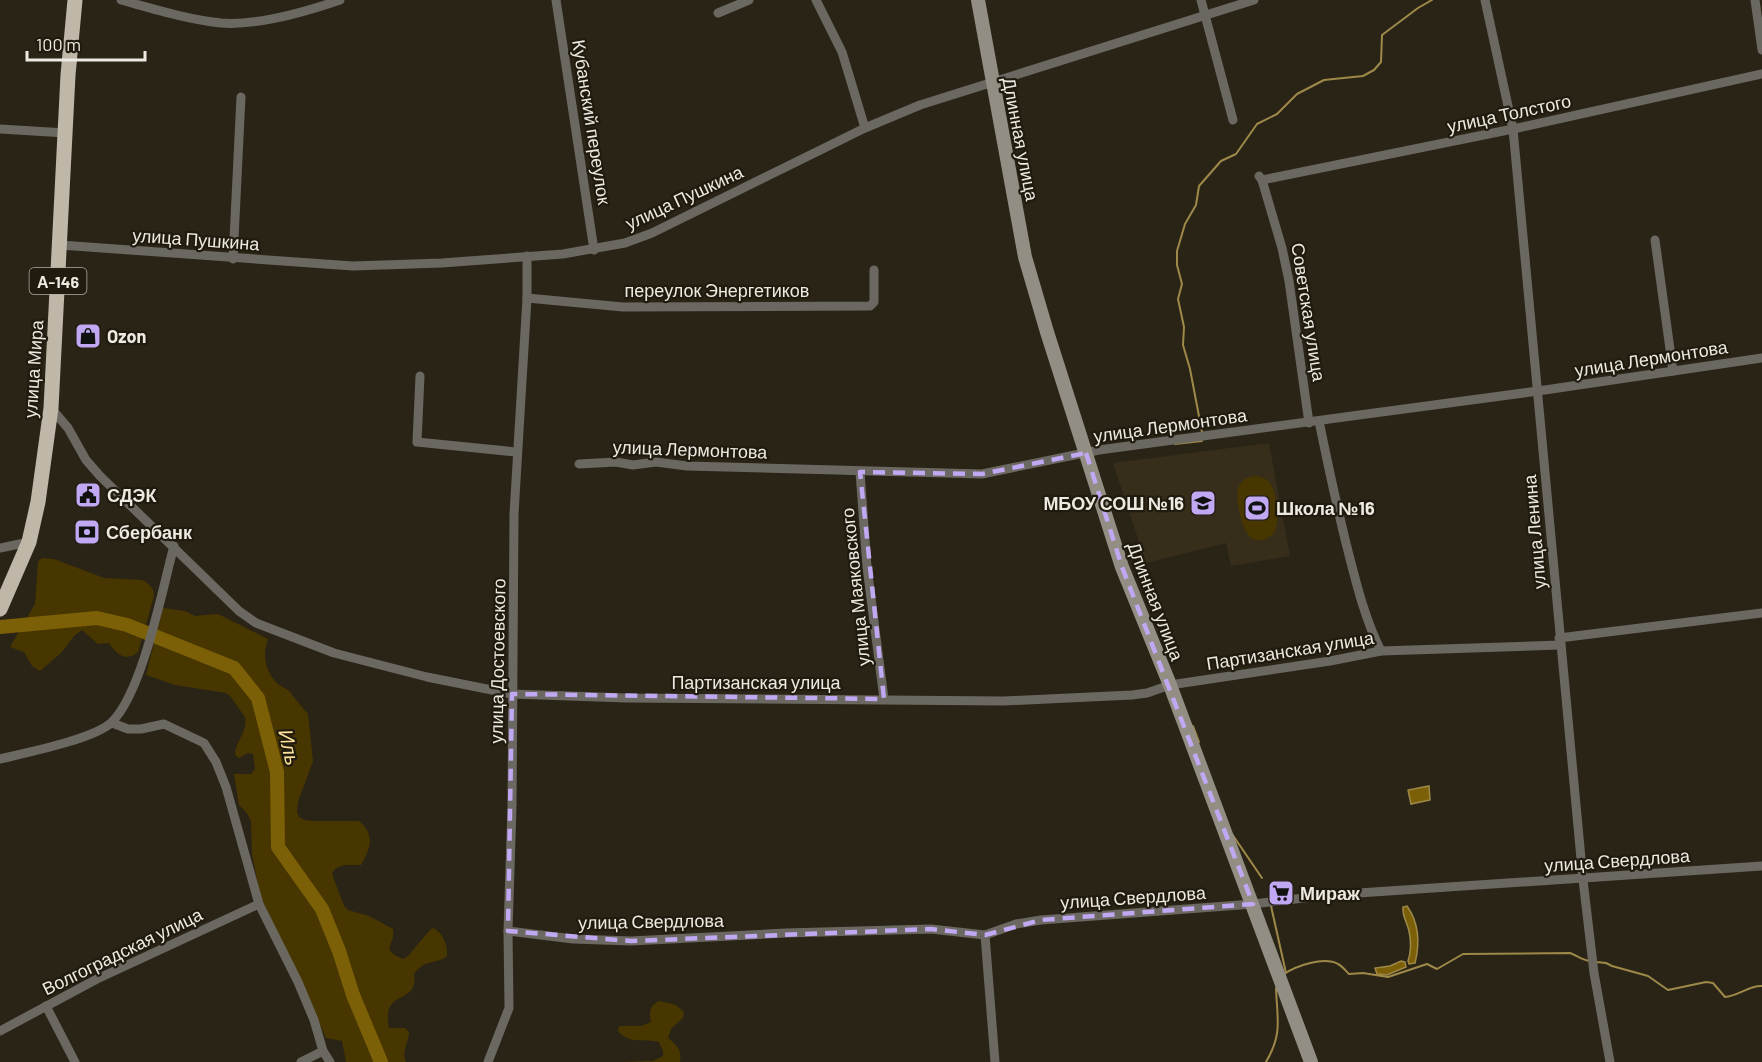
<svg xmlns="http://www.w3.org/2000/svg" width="1762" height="1062" font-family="Barlow,sans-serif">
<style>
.built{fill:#362e1b}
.green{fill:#483600}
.water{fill:#7c6008;stroke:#9e8949;stroke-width:1.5}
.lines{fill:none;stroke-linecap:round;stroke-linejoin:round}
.stream{stroke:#9e8949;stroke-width:2}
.river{stroke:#7c6008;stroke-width:14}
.minor{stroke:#6b6861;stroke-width:9}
.secondary{stroke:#928e83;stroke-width:14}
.trunk{stroke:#bfb8a9;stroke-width:15}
.marked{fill:none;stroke:#c0a8f3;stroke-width:4.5;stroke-dasharray:12 8;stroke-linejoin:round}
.labels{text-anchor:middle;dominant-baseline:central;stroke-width:4.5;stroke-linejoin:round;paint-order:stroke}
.shield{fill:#201b0e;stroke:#b0aca2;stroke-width:1.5}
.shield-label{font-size:16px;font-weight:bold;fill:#edeae1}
.street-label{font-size:18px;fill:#edeae1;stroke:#201b0e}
.poi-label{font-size:18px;font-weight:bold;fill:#edeae1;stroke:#201b0e;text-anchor:start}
.water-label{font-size:20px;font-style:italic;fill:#fde09b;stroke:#201b0e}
</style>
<rect width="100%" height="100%" fill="#2a2417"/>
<polygon class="built" points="1269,443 1290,556 1231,566 1226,543 1146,563 1113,463"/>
<g class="green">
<path d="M1258,476C1263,478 1267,479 1270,483C1277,493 1282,528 1271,536C1249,551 1242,525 1239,510C1236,492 1235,477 1258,476Z"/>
<path d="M42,558L54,559L104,578L142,580C149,583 154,588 154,596L138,652C126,662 117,655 109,643L98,644L82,630L74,636L61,653L40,671L32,666L24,652L10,647L35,604L38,562Z"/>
<path d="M163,608L185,611L195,616L217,614L222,616L268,639C262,655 265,672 278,684C282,687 286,688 290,692C296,699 301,707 308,714L313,761L298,802L297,812L299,817L304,820L314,821H359C376,835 370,849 361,865H344L335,869L332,874L344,906L348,910L369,916L393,929C396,945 378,949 403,959L408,956L429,931L433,928C443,932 448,946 447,956C436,965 425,958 414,974C419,1007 381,986 389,1028H405L409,1032C409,1042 401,1052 406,1062H346L342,1041L326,1038L260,895L252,854L251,821L246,812L239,805L234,774H251L255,769L253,754L248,753L239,758L235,755C235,742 248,732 245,717L230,696L226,693L175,685L146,675Z"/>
<path d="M660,1001L676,1005L684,1012L683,1018L671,1029L668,1038C677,1045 682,1050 680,1062H620L653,1061L663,1056V1051L659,1042C645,1038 629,1045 618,1031L619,1026H641L651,1022C649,1012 649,1005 660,1001Z"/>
</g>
<g class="water">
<polygon points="1429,786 1430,800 1411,804 1408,790"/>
<path d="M1407,906C1419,923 1420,943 1415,963L1409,964L1408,961C1411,952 1411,940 1409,931C1407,922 1402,916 1403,907Z"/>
<polygon points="1401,961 1405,962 1406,967 1387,975 1377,974 1375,968 1390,966"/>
</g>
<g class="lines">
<g class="stream">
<polyline points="1202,432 1190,369 1183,345 1184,327 1178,299 1182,284 1177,265 1177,251 1185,224 1196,205 1199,186 1221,161 1236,154 1257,124 1277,114 1297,94 1324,80 1363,76 1374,70 1381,62 1382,35 1418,8 1432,0"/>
<polyline points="1175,444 1202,441"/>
<polyline points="1193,726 1199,742"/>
<polyline points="1232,834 1262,878"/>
<polyline points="1271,906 1286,973"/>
<path d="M1596,962L1606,963L1612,966L1648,976L1668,990L1706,982L1713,983L1725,997C1738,996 1750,985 1762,986"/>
<path d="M1284,974C1296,966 1324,956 1338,964C1342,966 1346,971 1349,974L1363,973L1388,977L1427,964L1437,969L1463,954L1570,953C1578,956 1582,960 1590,961"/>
<path d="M1266,1062C1283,1033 1277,1019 1276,988"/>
</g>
<polyline class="river" points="0,627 97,618 127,625 234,668 258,698 277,772 278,847 322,909 339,951 353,995 381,1062"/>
<g class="minor">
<path d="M121,0C154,9 186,19 221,23C257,26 305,12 340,0"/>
<polyline points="556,0 594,250"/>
<polyline points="816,0 842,52 865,128"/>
<polyline points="1201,0 1233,120"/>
<polyline points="1485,0 1513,129 1583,880 1594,973 1610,1062"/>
<polyline points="1755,0 1762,50"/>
<polyline points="718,13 749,0"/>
<polyline points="0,129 66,133"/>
<polyline points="1259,176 1262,180 1282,248 1289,281 1309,423"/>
<polyline points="1262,180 1513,129 1762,74"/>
<polyline points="1655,240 1673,371"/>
<polyline points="60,245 353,266 442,263 563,254 625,243 652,233 865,128 920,105 1254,0"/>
<polyline points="233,259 241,97"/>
<polyline points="527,298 623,307 870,306 874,302 874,270"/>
<polyline points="420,376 417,442 516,452"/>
<polyline points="51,408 68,428 86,460 100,476 239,611 256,623 334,653 427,677 512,694 626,698 1004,701 1132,695 1147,693 1170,685 1330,661 1381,651 1560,645"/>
<path d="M1319,421C1328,465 1337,508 1348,551C1357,586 1365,619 1381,651"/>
<polyline points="579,464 616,462 633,465 656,462 687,466 982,474 1099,450 1538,391 1762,358"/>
<polyline points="860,472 867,567 884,699"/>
<polyline points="0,548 29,542"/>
<polyline points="1559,638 1762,613"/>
<polyline points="112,723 128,729 141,729 164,724 204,743 216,762 226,787 259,904 298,982 314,1020 323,1051 330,1062"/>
<path d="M0,759C25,753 95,739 112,722C143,691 162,590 174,546"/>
<polyline points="508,931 573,939 631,941 786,933 931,929 985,935 1016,924 1041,920 1253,904 1329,895 1762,866"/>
<polyline points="985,935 995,1062"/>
<polyline points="46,1006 75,1062"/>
<polyline points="0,1031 97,979 259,904"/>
<polyline points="301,1062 323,1051"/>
<polyline points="488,1062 509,1008 508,931 512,806 514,514 527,298 527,256"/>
</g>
<polyline class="secondary" points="978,0 1025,257 1047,332 1122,567 1170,685 1311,1062"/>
<polyline class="trunk" points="0,609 29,542 38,502 51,408 68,75 75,0"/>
</g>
<path class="marked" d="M1086,453L1122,567L1253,904L1041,920L985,935L931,929L631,941L508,931L512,694L884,699L860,472L982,474Z"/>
<defs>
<g id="shop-square" transform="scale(1.35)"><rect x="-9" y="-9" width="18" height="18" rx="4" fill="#c0a8f3" stroke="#201b0e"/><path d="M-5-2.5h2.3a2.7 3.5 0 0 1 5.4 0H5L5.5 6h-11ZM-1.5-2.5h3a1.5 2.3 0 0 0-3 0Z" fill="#111"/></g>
<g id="civic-square" transform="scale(1.35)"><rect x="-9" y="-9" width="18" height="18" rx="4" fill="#c0a8f3" stroke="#201b0e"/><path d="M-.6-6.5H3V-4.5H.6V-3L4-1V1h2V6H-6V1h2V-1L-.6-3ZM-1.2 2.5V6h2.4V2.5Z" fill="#111"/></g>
<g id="school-square" transform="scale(1.35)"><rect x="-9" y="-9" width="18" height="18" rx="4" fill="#c0a8f3" stroke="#201b0e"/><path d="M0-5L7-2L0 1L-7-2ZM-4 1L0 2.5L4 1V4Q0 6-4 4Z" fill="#111"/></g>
<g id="stadium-square" transform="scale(1.35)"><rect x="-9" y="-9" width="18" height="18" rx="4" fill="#c0a8f3" stroke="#201b0e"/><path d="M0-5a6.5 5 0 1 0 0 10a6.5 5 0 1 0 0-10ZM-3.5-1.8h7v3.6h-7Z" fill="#111"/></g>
<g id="bank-square" transform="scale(1.35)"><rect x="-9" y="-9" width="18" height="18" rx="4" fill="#c0a8f3" stroke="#201b0e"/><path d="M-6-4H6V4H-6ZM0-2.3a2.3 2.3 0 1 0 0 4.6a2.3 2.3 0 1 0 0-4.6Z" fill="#111"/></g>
<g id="supermarket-square" transform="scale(1.35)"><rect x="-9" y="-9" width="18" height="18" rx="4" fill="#c0a8f3" stroke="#201b0e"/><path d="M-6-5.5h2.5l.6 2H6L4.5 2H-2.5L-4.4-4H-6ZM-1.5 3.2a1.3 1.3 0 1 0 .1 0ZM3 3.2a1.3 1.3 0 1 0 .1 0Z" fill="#111"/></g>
</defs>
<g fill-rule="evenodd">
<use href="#shop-square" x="88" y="336"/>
<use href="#civic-square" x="88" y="495"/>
<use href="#school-square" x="1203" y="503"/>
<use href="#stadium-square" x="1257" y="508"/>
<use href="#bank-square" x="87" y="532"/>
<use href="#supermarket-square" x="1281" y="893"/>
</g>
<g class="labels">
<rect class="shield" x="29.5" y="268" width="57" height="26" rx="4.5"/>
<g class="shield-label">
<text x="58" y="281">А-146</text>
</g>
<g class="street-label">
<text transform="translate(1509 113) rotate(-12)">улица Толстого</text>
<text transform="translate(592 122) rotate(81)">Кубанский переулок</text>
<text transform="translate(1021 139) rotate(79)">Длинная улица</text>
<text transform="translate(684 197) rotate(-25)">улица Пушкина</text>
<text transform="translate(196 239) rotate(4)">улица Пушкина</text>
<text x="717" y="290">переулок Энергетиков</text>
<text transform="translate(1309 312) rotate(81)">Советская улица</text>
<text transform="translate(1651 358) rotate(-9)">улица Лермонтова</text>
<text transform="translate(33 369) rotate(-86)">улица Мира</text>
<text transform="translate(1170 425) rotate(-8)">улица Лермонтова</text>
<text transform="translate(690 449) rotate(2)">улица Лермонтова</text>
<text transform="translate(1534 532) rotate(-95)">улица Ленина</text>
<text transform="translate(855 587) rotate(-96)">улица Маяковского</text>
<text transform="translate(1156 601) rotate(69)">Длинная улица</text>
<text transform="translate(1290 650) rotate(-9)">Партизанская улица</text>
<text transform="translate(497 661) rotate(-89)">улица Достоевского</text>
<text x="756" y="682">Партизанская улица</text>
<text transform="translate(1617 860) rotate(-4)">улица Свердлова</text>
<text transform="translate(1133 897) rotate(-4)">улица Свердлова</text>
<text transform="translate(651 921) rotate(-1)">улица Свердлова</text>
<text transform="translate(122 951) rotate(-26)">Волгоградская улица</text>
</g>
<g class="poi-label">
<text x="107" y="336">Ozon</text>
<text x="107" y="495">СДЭК</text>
<text x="1184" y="503" text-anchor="end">МБОУ СОШ №16</text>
<text x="1276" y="508">Школа №16</text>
<text x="106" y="532">Сбербанк</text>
<text x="1300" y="893">Мираж</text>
</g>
<g class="water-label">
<text transform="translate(290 747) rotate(77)">Иль</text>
</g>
</g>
<path d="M27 51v9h118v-9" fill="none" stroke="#edeae1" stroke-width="3"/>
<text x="36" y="51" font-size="18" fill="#edeae1" stroke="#201b0e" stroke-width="4.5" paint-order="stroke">100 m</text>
</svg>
